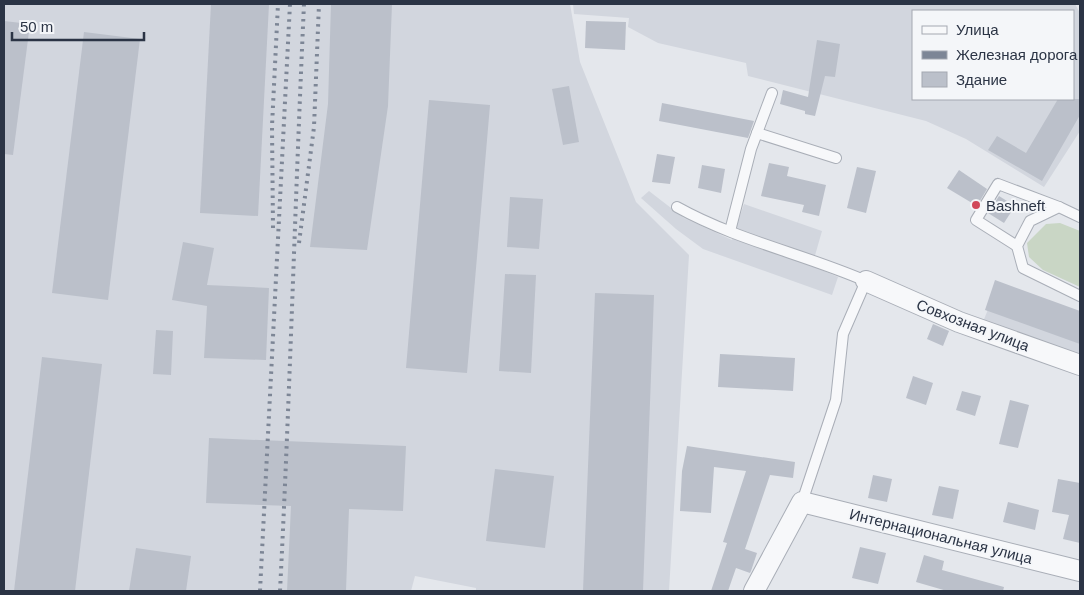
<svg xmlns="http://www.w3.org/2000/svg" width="1084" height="595" font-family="Arial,sans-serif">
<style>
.built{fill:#d2d6de;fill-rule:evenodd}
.green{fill:#c9d6c5}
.building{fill:#bbc0ca}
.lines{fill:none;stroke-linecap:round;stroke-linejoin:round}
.lane-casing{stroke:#a9aeb7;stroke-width:12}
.street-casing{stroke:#a9aeb7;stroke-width:22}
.lane{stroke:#f7f8fa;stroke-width:10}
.street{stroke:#f7f8fa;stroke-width:20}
.rail{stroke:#7d8696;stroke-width:4;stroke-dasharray:2.5 5;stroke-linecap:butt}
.poi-dot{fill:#d1495b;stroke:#f4f6f9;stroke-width:2}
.labels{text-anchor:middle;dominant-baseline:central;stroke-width:4;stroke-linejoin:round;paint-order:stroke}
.poi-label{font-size:15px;fill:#2b3445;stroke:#f4f6f9;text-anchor:start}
.street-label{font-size:15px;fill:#2b3445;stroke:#f4f6f9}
</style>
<rect width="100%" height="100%" fill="#e4e7ec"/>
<g class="built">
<polygon points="4,4 570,4 580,62 636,202 689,255 669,591 476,591 476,588 415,576 411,591 4,591"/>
<path d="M573,4H1075L1080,13V131L1044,187L966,139L926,121L748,76L746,63L658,43L628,27L629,18L574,14ZM913,11H1073V99H913Z"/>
<polygon points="649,191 684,218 732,240 744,204 822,231 812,266 838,277 832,295 703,249 676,229 641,198"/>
<polygon points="998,284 1080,312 1080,357 983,322"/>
</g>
<polygon class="green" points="1060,223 1080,231 1080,287 1043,270 1029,257 1027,243 1046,224"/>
<g class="building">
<polygon points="211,4 269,4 258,216 200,213"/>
<polygon points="331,4 392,4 388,106 367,250 310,247 328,104"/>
<polygon points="4,21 30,24 13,155 4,154"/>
<polygon points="586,21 626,22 625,50 585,48"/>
<polygon points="84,32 140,39 108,300 52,293"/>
<polygon points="817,40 840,44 835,77 825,76 815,116 805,114 805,111 780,104 783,90 808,97"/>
<polygon points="569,86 579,142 563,145 552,89"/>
<polygon points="1058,99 1080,99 1080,115 1042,181 988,150 997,136 1026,153"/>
<polygon points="429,100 490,105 467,373 406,368"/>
<polygon points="662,103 754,121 748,138 659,121"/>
<polygon points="657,154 675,157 670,184 652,182"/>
<polygon points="769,163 789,167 787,176 826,185 819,216 802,212 804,205 761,196"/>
<polygon points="702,165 725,169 721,193 698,188"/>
<polygon points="857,167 876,171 866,213 847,208"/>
<polygon points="959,170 987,189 977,206 947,188"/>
<polygon points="999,196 1015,206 1004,223 988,213"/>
<polygon points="510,197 543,199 539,249 507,247"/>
<polygon points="183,242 214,248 207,285 269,288 266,360 204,358 207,306 172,300"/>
<polygon points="505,274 536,275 531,373 499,371"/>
<polygon points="995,280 1080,311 1080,344 985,310"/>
<polygon points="595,293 654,295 643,591 583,591"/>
<polygon points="933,324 949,331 943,346 927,339"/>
<polygon points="156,330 173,331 171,375 153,374"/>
<polygon points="720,354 795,358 793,391 718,387"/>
<polygon points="42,357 102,364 75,591 14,591"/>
<polygon points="913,376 933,383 926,405 906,398"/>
<polygon points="962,391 981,396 975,416 956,410"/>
<polygon points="1010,400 1029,405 1018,448 999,444"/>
<polygon points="209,438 406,446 403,511 349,509 346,591 287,591 291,506 206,503"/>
<polygon points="687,446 795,462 793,478 770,475 745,549 757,553 751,571 750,573 736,568 728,591 711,591 727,543 723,542 746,471 714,467 711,513 680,511 682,471"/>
<polygon points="495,469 554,476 545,548 486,541"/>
<polygon points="873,475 892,479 887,502 868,498"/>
<polygon points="1058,479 1080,483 1080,543 1063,539 1069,515 1052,512"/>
<polygon points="939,486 959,490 953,519 932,515"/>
<polygon points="1008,502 1039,510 1035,530 1003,522"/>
<polygon points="860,547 886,553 878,584 852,578"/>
<polygon points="136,548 191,556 186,591 129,591"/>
<polygon points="924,555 944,561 942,570 1004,587 1003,591 947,591 916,582"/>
</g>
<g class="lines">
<g class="lane-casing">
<g id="lane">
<polyline points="757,133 836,158"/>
<path d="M677,207C736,240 804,254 866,281L843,334L836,400L802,502"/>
<polyline points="1080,217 1059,207 1030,221 1017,246 1023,268 1080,296"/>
<polyline points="730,231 751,149 772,93"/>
<polyline points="1017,246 976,220 998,184 1059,207"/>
</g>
</g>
<g class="street-casing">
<g id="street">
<polyline points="866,281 959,322 1080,365"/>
<polyline points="754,591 802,502 1080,571"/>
</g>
</g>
<use href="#lane" class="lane"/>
<use href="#street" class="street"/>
<g class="rail">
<polyline points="273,228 272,126 278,4"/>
<polyline points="299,243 314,127 319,4"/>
<polyline points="260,591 290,4"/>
<path d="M280,591C290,395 295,200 304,4"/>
</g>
</g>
<circle class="poi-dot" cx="976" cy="205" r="5"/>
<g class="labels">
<g class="poi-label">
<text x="986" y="205">Bashneft</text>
</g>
<g class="street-label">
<text transform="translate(973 325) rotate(21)">Совхозная улица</text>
<text transform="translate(941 536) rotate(14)">Интернациональная улица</text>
</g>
</g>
<rect width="1084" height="595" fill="none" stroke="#2b3445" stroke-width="10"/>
<rect x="912" y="10" width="162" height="90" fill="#f4f6f9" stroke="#a4a8b1"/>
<rect x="922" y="26" width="25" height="8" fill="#f7f8fa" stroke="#a4a8b1"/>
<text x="956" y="35" font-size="15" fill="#2b3445">Улица</text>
<rect x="922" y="51" width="25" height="8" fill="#7d8696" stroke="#a4a8b1"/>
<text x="956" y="60" font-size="15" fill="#2b3445">Железная дорога</text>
<rect x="922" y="72" width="25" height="15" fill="#bbc0ca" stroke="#a4a8b1"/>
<text x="956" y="85" font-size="15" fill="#2b3445">Здание</text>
<path d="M12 32v8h132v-8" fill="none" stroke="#2b3445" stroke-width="2.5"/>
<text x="20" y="32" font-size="15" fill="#2b3445" stroke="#f4f6f9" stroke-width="4" paint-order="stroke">50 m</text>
</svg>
